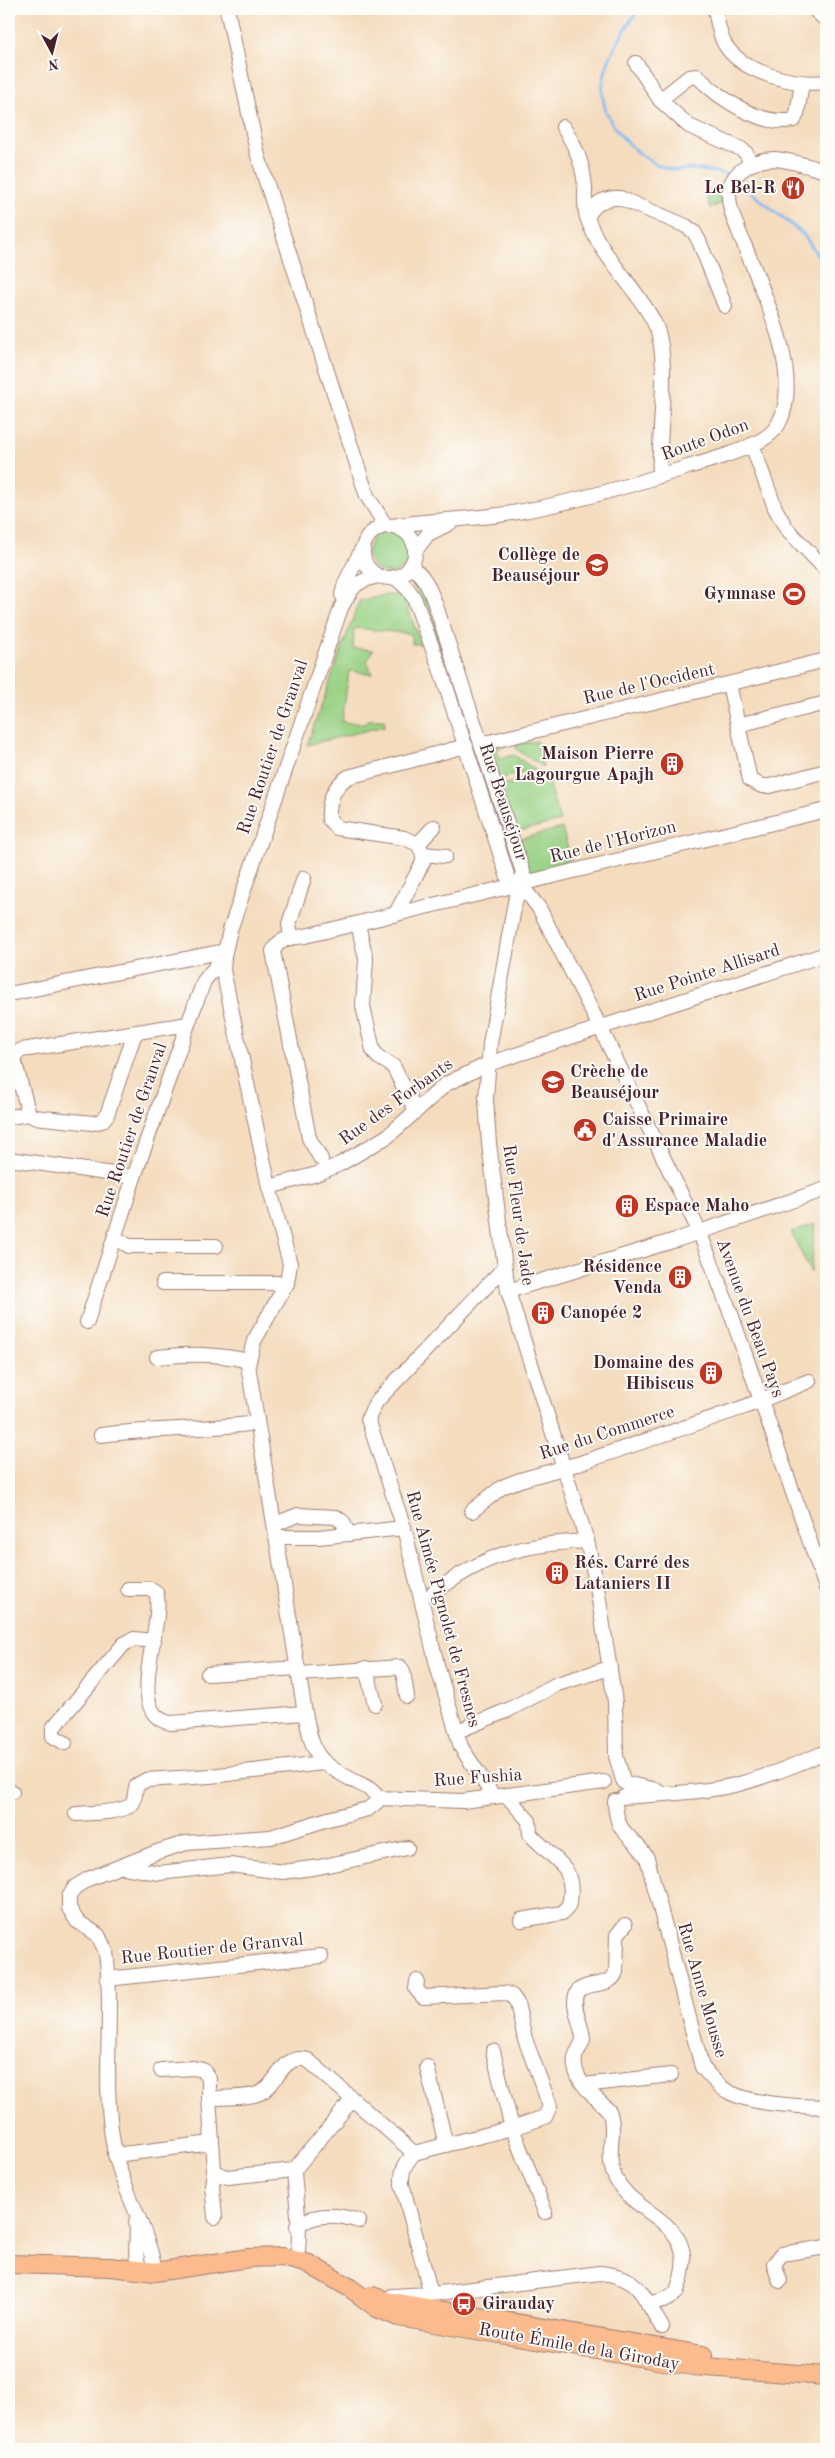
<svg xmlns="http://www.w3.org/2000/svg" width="835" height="2458" font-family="'Old Standard TT',serif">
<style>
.green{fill:#99d285;stroke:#727858}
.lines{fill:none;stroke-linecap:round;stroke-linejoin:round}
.stream{stroke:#80bbf2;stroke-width:3}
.minor-casing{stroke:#9f7e74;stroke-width:16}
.major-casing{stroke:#9f7e74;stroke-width:20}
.minor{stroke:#fff;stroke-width:14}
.major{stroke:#fbbb8d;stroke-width:18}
.labels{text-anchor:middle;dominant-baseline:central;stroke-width:4;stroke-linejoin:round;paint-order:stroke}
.poi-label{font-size:18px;font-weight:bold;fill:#4a1f2b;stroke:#fdfcf7;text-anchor:end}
.street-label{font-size:18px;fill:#4a1f2b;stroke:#fdfcf7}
</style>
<rect width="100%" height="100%" fill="#fdfcf7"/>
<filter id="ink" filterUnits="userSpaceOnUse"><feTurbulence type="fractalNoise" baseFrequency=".02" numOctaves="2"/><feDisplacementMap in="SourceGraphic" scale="10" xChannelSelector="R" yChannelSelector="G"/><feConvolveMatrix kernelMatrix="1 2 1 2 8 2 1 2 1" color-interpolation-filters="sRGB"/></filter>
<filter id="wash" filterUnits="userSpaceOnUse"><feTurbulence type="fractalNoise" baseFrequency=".0096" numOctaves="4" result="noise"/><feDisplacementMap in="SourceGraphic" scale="20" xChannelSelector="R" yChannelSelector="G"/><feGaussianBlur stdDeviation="1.12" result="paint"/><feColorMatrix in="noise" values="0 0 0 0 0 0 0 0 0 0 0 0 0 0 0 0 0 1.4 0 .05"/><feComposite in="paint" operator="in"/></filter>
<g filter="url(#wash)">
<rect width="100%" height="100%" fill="#f4dcbd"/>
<g class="green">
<polygon points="716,187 722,203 710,208 704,191"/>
<circle cx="389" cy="552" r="21"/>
<polygon points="416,577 427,593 442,649 440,649 412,580"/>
<polygon points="386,595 398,595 404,598 421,644 412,644 412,634 354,628 353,648 373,650 367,661 372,674 349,671 342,722 366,724 367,720 384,720 385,726 307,745 359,601"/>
<polygon points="450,675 452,675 502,827 501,829 498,829 449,676"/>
<polygon points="508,741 506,746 496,749 499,758 514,755 536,770 499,779 489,751 492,745"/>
<polygon points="537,741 543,767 516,749 515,745"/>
<polygon points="546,775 560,821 520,831 514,828 502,788 504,784"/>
<polygon points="562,828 571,859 565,861 567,868 529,876 519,839"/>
<polygon points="815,1224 811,1273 791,1232"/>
</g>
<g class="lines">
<g class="stream">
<path d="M638,9C610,54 580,96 627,142C639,154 656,167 673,170C678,171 683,169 688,169C702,170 717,171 730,176"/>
<polyline points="737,181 803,234 826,267"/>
</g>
</g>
</g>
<g filter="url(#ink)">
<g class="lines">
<g class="minor-casing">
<g id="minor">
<polyline points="227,9 258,156 367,496 386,526"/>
<path d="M715,9C717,20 719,33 724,43C741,73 795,86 826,82"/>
<polyline points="814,9 826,20"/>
<polyline points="636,63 660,100 689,126 741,149 746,153 751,164"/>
<path d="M660,100L689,77L697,76C719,98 760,127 794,120L797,114L802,83"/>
<path d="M563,127C576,147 583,163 585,187C585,196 584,208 587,217C598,253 637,288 654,322C672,357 657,435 660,476"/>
<path d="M587,217C595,203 604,197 620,198L686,226L694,232L699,241L725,306"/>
<polyline points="752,445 775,508 786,528 826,570"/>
<circle cx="389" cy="552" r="26"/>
<path d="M392,526C427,520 463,520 499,515C562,506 626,487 688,467C712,460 737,453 760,441C767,437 775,431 779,423C804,375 762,290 744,244C738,228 728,210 729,192C731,171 755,159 774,159C791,160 810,167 826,171"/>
<polyline points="415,551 428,534 450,523"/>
<path d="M410,567C426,575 430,591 436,606L523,872L515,902L490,1044L486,1099L489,1144L508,1291L587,1541L597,1587L615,1702L616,1756L623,1780"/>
<polyline points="395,577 407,588 414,598 442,674 509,881 528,894 539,908 600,1027 699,1231 731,1314 826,1588"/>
<polyline points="342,595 345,583 363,547"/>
<polyline points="729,684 750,780 762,786 770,786 826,771"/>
<polyline points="738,725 826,703"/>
<polyline points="481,744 826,660"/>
<polyline points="418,844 434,827"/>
<polyline points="423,854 445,856"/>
<path d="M395,915L423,862V854L418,844L404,838L337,828L329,819C328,802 333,787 348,777L466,746"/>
<polyline points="358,924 366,959 363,1006 373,1050 378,1057 393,1066 416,1111"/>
<polyline points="291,936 289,924 304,878"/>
<polyline points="9,994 225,951"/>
<polyline points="29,1114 14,1060 15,1053 22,1050 188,1024"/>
<polyline points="9,1117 29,1114 34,1117 93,1123 102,1121 107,1115 135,1033"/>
<polyline points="9,1159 134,1177"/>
<path d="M321,1159L309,1138L273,951C280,937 291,938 305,936L826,810"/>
<polyline points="269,1187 317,1174 340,1164 388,1136 446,1084 488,1064 826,954"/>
<polyline points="115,1238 129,1246 216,1246"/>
<polyline points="163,1283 287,1283"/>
<polyline points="508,1291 679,1239 826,1189"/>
<polyline points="87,1322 134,1177 188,1024 204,981 224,956"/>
<path d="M157,1357C188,1354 217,1353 248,1361"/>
<path d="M101,1435C153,1428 205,1430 257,1423"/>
<polyline points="472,1511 502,1487 520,1480 577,1464 747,1406 809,1381"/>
<polyline points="275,1524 298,1515 336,1517 343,1522 348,1534"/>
<polyline points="277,1537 319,1537 404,1528"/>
<path d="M128,1589H151L156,1592C166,1624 122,1715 171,1723L305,1713"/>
<path d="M432,1594C485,1554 522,1544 587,1541"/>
<polyline points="366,1668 375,1704"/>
<polyline points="208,1674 298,1668"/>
<polyline points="299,1674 400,1667 403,1671 407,1696"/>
<polyline points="465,1728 508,1710 557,1684 610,1668"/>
<polyline points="65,1743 53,1736 53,1728 124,1644 134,1639 154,1641"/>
<polyline points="625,1783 657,1790"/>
<polyline points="9,1792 12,1792"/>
<path d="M507,1796L529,1821L530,1834C536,1841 564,1865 566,1870C572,1882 574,1905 562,1913L521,1920"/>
<polyline points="494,1797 461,1747 437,1665 404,1528 368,1419 376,1402 504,1268"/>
<path d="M624,1797C662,1794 702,1793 739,1784C769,1776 798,1764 826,1752"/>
<polyline points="377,1798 463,1801 604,1782"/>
<path d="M615,1801C616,1837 632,1833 647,1858L702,2067C709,2075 718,2086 727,2091C749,2104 801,2107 826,2107"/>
<path d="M76,1814C88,1813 124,1813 132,1804C136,1799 134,1791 137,1785L146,1780L210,1776L323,1763"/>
<polyline points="124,1867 159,1873 230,1865 283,1872 319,1867 407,1848"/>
<path d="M625,1925L617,1935L616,1972C611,1988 590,1981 579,1990C568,2001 583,2026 583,2039C582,2046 577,2050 575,2057C571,2080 595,2096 609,2111C617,2131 606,2151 613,2172C629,2220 708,2217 676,2293L664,2300L648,2304"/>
<polyline points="107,1979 321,1956"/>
<polyline points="493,2051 512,2128 545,2212"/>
<polyline points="427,2067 446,2145"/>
<polyline points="161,2070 193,2068 203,2070 209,2079 209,2098"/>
<polyline points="584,2085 671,2075"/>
<path d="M414,2153C405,2164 401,2170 402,2184L431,2294"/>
<polyline points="115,2155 212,2143"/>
<polyline points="214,2170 212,2186 215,2217"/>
<path d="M294,2170L228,2177L220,2175L214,2170L209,2098C225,2097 245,2099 260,2093C279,2084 281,2053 308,2060L414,2153L512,2128L545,2117L550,2106L525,2039L517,2003L512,1996L505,1993L423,1997L416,1989L417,1981"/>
<path d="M136,2221C139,2238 132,2255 141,2271"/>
<path d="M297,2226C316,2212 338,2214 359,2221"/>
<path d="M296,2260C303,2236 295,2195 294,2170L352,2100"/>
<path d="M155,2272C148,2226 120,2188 113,2142C102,2080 114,2015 106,1952L98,1935L77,1921L69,1908V1897L75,1887L88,1879L157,1852L186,1843L271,1837L328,1819L368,1809L377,1802L376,1795C371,1788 362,1785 354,1781C315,1760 314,1756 305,1713L248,1365L254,1341L287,1283L290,1264L269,1187L223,970L224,956L230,930L341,608C352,587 355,581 379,576"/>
<polyline points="780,2281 774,2264 782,2254 826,2247"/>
<path d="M391,2296L431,2294L600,2273C642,2277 642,2296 662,2327"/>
</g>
</g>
<g class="major-casing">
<g id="major">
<polyline points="9,2264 110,2267 155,2272 249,2258 282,2257 309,2264 350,2288 377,2308 398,2317 693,2366 826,2376"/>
<polyline points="372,2296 386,2301 703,2355"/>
</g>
</g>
<use href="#minor" class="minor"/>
<use href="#major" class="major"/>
</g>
</g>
<defs>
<g id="restaurant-disc" transform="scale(1.25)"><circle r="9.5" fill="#c8321e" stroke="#fdfcf7"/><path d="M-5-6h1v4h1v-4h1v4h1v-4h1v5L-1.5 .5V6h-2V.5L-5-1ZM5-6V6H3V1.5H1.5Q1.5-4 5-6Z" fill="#fff"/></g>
<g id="school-disc" transform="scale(1.25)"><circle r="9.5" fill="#c8321e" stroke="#fdfcf7"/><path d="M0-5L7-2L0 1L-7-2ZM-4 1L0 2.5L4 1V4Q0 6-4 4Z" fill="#fff"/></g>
<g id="stadium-disc" transform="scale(1.25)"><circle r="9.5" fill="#c8321e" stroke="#fdfcf7"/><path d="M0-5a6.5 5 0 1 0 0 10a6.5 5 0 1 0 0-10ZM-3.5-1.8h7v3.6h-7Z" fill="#fff"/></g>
<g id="building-disc" transform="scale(1.25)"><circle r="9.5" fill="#c8321e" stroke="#fdfcf7"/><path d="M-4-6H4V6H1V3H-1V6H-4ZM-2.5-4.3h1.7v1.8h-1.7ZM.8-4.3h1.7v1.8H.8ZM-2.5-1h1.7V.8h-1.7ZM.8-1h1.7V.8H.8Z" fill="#fff"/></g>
<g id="civic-disc" transform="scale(1.25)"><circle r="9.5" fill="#c8321e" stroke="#fdfcf7"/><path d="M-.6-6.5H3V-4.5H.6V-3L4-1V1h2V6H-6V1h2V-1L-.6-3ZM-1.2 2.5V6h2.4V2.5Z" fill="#fff"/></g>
<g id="bus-disc" transform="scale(1.25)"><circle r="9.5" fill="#c8321e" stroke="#fdfcf7"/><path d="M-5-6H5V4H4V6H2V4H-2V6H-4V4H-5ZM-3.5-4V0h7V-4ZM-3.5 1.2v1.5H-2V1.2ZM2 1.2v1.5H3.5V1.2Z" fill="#fff"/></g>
</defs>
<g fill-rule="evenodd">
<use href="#restaurant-disc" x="793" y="188"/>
<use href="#school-disc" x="597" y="565"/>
<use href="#stadium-disc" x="794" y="594"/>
<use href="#building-disc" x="672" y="764"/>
<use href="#school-disc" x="553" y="1082"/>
<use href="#civic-disc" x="585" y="1130"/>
<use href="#building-disc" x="627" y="1206"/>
<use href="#building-disc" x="680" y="1277"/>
<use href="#building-disc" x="543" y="1313"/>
<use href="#building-disc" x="711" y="1373"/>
<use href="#building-disc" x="557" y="1573"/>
<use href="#bus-disc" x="464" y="2304"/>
</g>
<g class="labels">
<g class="poi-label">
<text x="776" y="188">Le Bel-R</text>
<text x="580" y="555">Collège de<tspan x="580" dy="21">Beauséjour</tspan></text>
<text x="776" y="594">Gymnase</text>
<text x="654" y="754">Maison Pierre<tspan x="654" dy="21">Lagourgue Apajh</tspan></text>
<text x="570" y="1072" text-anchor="start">Crèche de<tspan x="570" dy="21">Beauséjour</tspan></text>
<text x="602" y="1120" text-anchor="start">Caisse Primaire<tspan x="602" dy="21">d'Assurance Maladie</tspan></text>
<text x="644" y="1206" text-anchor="start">Espace Maho</text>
<text x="662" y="1267">Résidence<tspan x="662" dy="21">Venda</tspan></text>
<text x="560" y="1313" text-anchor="start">Canopée 2</text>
<text x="694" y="1363">Domaine des<tspan x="694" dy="21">Hibiscus</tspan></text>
<text x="574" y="1563" text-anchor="start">Rés. Carré des<tspan x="574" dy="21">Lataniers II</tspan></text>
<text x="482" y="2304" text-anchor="start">Girauday</text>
</g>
<g class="street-label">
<text transform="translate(705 440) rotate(-20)">Route Odon</text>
<text transform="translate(649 684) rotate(-13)">Rue de l'Occident</text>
<text transform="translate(273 747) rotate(-71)">Rue Routier de Granval</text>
<text transform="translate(503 802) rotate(72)">Rue Beauséjour</text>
<text transform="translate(613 842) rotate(-14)">Rue de l'Horizon</text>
<text transform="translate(707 973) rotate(-18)">Rue Pointe Allisard</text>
<text transform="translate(396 1102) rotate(-36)">Rue des Forbants</text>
<text transform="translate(132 1130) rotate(-71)">Rue Routier de Granval</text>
<text transform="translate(518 1215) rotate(82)">Rue Fleur de Jade</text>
<text transform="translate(750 1318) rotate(70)">Avenue du Beau Pays</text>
<text transform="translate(607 1433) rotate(-18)">Rue du Commerce</text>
<text transform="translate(443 1609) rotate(75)">Rue Aimée Pignolet de Fresnes</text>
<text transform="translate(478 1778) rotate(-4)">Rue Fushia</text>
<text transform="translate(212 1949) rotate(-6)">Rue Routier de Granval</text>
<text transform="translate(702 1990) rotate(74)">Rue Anne Mousse</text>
<text transform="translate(579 2347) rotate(10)">Route Émile de la Giroday</text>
</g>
</g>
<rect width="835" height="2458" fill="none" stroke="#fdfcf7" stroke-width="30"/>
<g transform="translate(52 52) rotate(173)" stroke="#fdfcf7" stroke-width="4" paint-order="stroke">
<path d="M0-4L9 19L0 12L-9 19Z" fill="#4a1f2b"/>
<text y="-8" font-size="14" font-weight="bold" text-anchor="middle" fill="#4a1f2b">N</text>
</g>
</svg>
